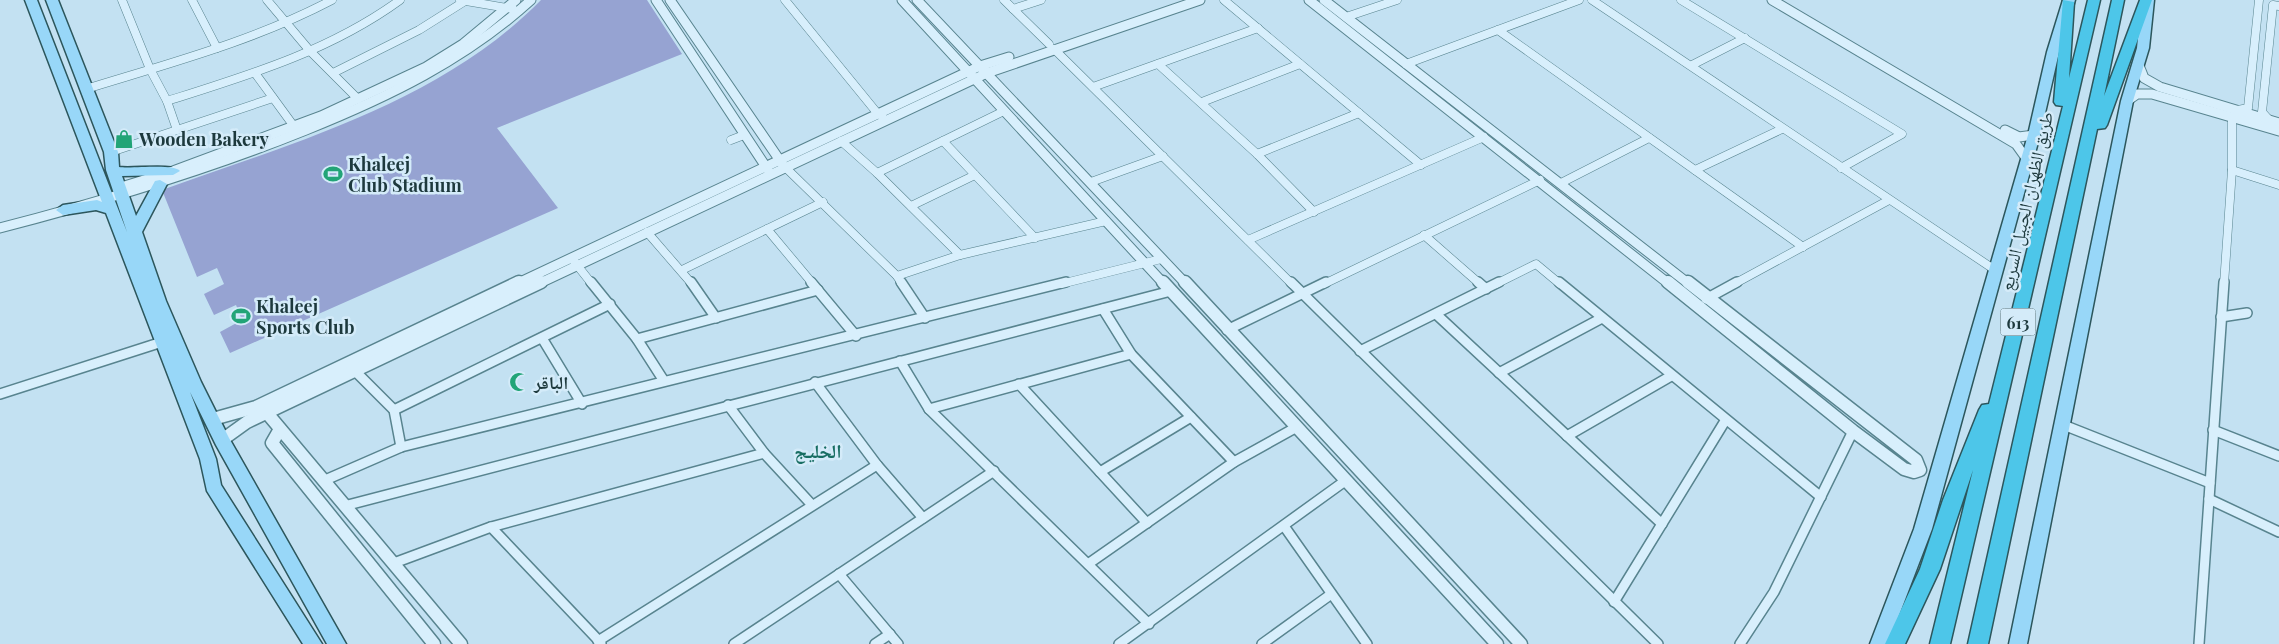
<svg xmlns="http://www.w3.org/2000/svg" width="2279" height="644" font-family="'Playfair Display','Noto Naskh Arabic',serif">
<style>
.green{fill:#96a3d2}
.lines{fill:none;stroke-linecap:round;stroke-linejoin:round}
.minor-far1-casing{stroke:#58848f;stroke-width:9}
.minor-casing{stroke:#58848f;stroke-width:12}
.tertiary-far1-casing{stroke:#58848f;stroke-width:11}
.tertiary-casing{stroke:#58848f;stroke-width:15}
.primary-casing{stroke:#2c565c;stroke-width:3}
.motorway-casing{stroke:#2c565c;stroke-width:3}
.minor-far1{stroke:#d8effc;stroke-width:8}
.minor{stroke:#d8effc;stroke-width:9}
.tertiary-far1{stroke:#d8effc;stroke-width:9}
.tertiary{stroke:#d8effc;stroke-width:12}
.primary{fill:#98d7f8;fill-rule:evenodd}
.motorway{fill:#4dc6e9;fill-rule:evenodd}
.labels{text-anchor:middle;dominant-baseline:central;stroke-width:5;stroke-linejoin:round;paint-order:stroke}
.shield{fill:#d4ebf9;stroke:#546e75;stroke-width:1}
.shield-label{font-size:16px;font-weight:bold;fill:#1d393d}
.poi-label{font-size:18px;font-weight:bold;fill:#1d393d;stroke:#d4ebf9;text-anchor:start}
.street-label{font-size:18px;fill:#1d393d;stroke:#d4ebf9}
.neighbourhood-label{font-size:19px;font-weight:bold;fill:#186e63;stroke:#d4ebf9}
</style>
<rect width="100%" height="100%" fill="#c3e1f2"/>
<path class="green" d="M541,0H647L682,54L497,128L558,208L230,353L220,332L242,320L236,305L214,315L204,294L224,284L217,268L197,277L162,190C293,143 441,102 541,0Z"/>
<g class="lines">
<g class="minor-far1-casing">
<g id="minor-far1">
<path d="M122,0L150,69L167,101C249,75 330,51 400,0"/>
<polyline points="192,0 217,48"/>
<polyline points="267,0 310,51 358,99"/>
<polyline points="460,0 513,9"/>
<polyline points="785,0 878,114 882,116"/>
<polyline points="1004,0 1049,44"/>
<polyline points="1224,0 1421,165"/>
<polyline points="1592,0 1995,270"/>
<polyline points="1681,0 1902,134 1841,168"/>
<polyline points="1013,9 1041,0"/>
<polyline points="1346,17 1397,0"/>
<polyline points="1498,30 1803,247"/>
<polyline points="1054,49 1292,284"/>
<polyline points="1158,64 1257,154 1314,212"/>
<polyline points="1406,64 1579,0"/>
<polyline points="1692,65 1745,38"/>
<polyline points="255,73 293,125"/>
<polyline points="333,73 419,30 465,1"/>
<polyline points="1093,87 1258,28"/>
<path d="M86,89C170,63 254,41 332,0"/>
<polyline points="167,101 177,130"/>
<polyline points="1202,102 1300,64"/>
<polyline points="2238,110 2248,108 2259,0"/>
<polyline points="2269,120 2262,112 2273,5 2279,6"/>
<polyline points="731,140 744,135"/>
<polyline points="841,141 877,173 960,255"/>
<polyline points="943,141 1035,238"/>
<polyline points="111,152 273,98"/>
<polyline points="1257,154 1359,113"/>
<polyline points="786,168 897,276 902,284"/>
<polyline points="1695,170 1782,129"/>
<polyline points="2232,170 2279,185"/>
<polyline points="877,173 1004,111"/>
<polyline points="1091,182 1163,156"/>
<polyline points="1561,183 1649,138"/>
<polyline points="911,206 975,175"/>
<polyline points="767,229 813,284"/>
<polyline points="647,232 692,284"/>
<polyline points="1424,235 1480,284"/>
<polyline points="1248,240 1484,137"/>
<polyline points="573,260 592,284"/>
<polyline points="682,270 823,202"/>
<polyline points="897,276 960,255 1106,221"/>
<polyline points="1061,284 1161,259"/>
<polyline points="1324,284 1540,180"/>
<polyline points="1496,284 1536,264 1560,284"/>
<polyline points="1734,284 1889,200"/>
<polyline points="2224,284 2232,170 2232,117"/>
</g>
</g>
<g class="minor-casing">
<g id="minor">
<polyline points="591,282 637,339 664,381"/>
<polyline points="691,282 716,318"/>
<polyline points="811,282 856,336"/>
<polyline points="901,282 925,318"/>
<polyline points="1291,282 1658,644"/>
<polyline points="1478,282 1486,289"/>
<polyline points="1559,282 1821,497"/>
<polyline points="1706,299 1737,282"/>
<polyline points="1103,309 1131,354 1234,462"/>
<polyline points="1436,314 1662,524"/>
<polyline points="2221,317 2247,313"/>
<polyline points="1227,330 1326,282"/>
<polyline points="542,338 582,404"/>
<polyline points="637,339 818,290"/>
<polyline points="1360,351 1499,282"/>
<polyline points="900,361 929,409 1149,624"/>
<polyline points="354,370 394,410 401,447"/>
<polyline points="1499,373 1602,318"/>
<polyline points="815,382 877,465 923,518"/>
<polyline points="1019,384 1147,523"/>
<polyline points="0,394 162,342"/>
<polyline points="728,405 764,453 812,505"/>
<polyline points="929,409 1131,354"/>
<polyline points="394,410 610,304"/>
<polyline points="2061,424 2210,483"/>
<polyline points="2213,430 2279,456"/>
<polyline points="1567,436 1671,376"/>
<polyline points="1100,472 1191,417"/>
<polyline points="323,481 401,447 1066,282"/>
<polyline points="2209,499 2279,532"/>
<polyline points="344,506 1171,291"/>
<polyline points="1284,526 1367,644"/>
<polyline points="491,527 601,643"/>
<polyline points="394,563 491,527 764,453"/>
<polyline points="1088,564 1234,462 1295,428"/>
<polyline points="839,574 898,644"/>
<polyline points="1614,602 1725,421"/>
<polyline points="598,641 877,465"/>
<polyline points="734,644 994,471"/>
<polyline points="875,644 890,634"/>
<polyline points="1119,644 1345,481"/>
<polyline points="1262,644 1330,595"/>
<polyline points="1740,644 1774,592 1853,431"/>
<polyline points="2199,644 2224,282"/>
</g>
</g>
<g class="tertiary-far1-casing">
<g id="tertiary-far1">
<polyline points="656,0 768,170"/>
<polyline points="670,0 783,165"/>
<polyline points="902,0 1164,284"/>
<polyline points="917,0 1186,284"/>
<polyline points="1309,0 1669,284"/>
<polyline points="1324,0 1689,284"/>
<polyline points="1772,0 2016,144 2026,158"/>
<polyline points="2138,63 2144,78 2160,87 2279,123"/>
<polyline points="2127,101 2137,94 2152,94 2279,131"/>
<polyline points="2005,130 2019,137 2034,135"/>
<polyline points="118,188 173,171 321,116 426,67 463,44 516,0"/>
<path d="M0,228C104,201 207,170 306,130C388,97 465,60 531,0"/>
<polyline points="516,284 980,66 1009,57"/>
<polyline points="538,284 987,73 1200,0"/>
</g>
</g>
<g class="tertiary-casing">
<g id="tertiary">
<polyline points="1163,282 1497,644"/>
<polyline points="1185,282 1521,644"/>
<polyline points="1668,282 1853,431 1904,469 1914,472 1920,470 1916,460 1688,282"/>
<polyline points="262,410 267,413 461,644"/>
<polyline points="213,419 256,407 519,282"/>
<polyline points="280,429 272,443 434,644"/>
<polyline points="222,440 247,422 541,282"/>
</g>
</g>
<g class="primary-casing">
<g id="primary">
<path d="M25,0H37L127,232L106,170L104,152L46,0H58L118,152L119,167C132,169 174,163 180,171L173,175L122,176L136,216L155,181L160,180L167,184L142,232L166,301L201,382L229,438L346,644H327L216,445L190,392L216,459L221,485L322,644H303L207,491L200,459L106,213L96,210L63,215L56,210L63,205L97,200L102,202Z"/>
<polygon points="2063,0 2075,0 2059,52 2040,135 1932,529 1888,644 1870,644 1914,529 2028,135 2047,52"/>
<polygon points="2142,0 2154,0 2149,48 2133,101 2027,644 2009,644 2121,101 2137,48"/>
</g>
</g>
<g class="motorway-casing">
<g id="motorway">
<polygon points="2063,0 2074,2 2069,78 2088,0 2100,0 1950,644 1930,644 1973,470 1940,569 1905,644 1885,644 1920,569 1943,500 1979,410 1982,405 1989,404 2063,106 2056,105 2054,102"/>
<polygon points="2112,0 2124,0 2104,96 2140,0 2152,0 2107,125 2105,128 2097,129 1988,644 1968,644"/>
</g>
</g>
<use href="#minor-far1" class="minor-far1"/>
<use href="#minor" class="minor"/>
<use href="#tertiary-far1" class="tertiary-far1"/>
<use href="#tertiary" class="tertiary"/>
<use href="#primary" class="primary"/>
<use href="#motorway" class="motorway"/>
</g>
<defs>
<g id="shop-bare" transform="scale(1.5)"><path d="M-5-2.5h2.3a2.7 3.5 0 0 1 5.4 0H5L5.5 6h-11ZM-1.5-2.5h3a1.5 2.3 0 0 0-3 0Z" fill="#22a477" stroke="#d4ebf9" stroke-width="2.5" paint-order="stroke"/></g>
<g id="stadium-bare" transform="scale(1.5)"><path d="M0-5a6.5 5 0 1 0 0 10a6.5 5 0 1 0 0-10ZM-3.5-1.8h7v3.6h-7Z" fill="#22a477" stroke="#d4ebf9" stroke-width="2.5" paint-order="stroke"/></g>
<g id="mosque-bare" transform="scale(1.5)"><path d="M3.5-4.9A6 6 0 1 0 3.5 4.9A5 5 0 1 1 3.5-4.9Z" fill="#22a477" stroke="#d4ebf9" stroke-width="2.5" paint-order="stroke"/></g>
</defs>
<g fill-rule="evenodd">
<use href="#shop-bare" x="124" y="139"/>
<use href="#stadium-bare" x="333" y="174"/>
<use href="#stadium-bare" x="241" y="316"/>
<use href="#mosque-bare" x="519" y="382"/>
</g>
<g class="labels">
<rect class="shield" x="2000.5" y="308.5" width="35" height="27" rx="4"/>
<g class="shield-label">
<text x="2018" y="322">613</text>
</g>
<g class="poi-label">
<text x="139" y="139">Wooden Bakery</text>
<text x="348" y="164">Khaleej<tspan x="348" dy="21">Club Stadium</tspan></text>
<text x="256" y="306">Khaleej<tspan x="256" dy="21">Sports Club</tspan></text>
<text x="534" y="382">الباقر</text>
</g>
<g class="street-label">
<text transform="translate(2026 201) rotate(-77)">طريق الظهران الجبيل السريع</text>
</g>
<g class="neighbourhood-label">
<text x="818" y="450">الخليج</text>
</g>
</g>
</svg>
